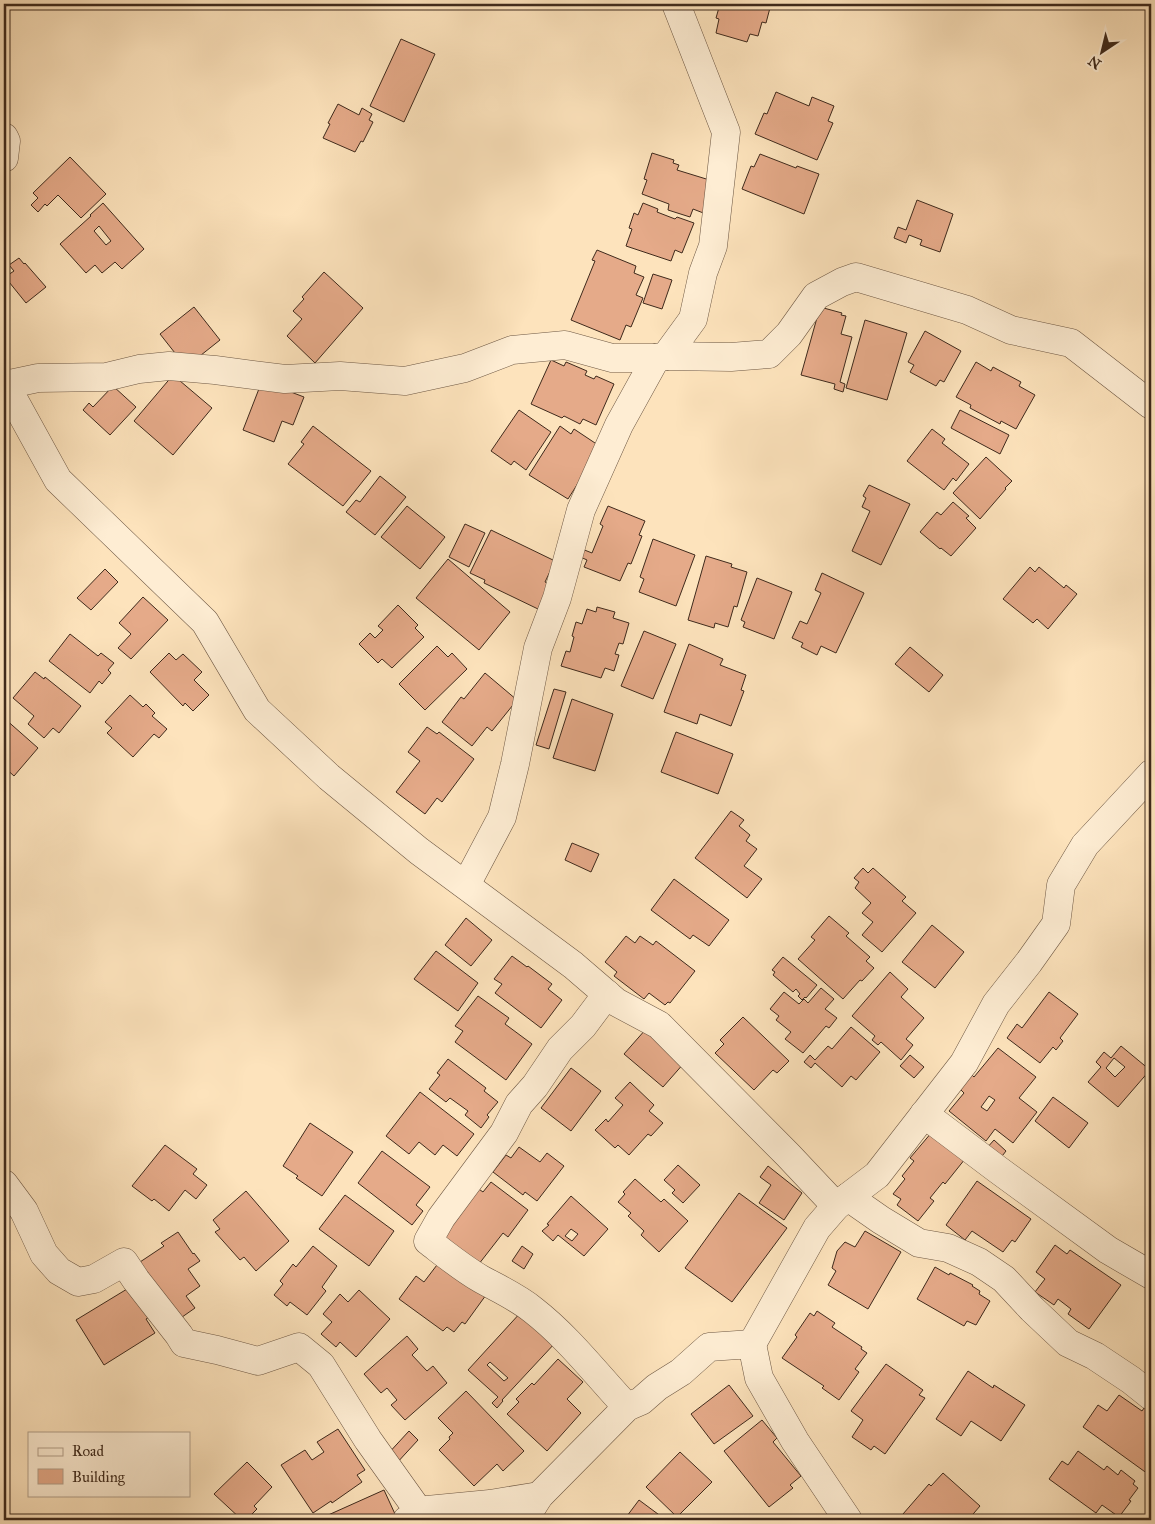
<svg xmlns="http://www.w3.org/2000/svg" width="1155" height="1524" font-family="'IM FELL Great Primer',serif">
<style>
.building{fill:#e5aa89;stroke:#3f2a1c;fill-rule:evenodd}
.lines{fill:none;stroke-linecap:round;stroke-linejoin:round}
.minor-casing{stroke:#6e5844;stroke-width:29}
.minor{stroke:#feedd3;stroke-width:28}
</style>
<rect width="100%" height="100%" fill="#fde3bc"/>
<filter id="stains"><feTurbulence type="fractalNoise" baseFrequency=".004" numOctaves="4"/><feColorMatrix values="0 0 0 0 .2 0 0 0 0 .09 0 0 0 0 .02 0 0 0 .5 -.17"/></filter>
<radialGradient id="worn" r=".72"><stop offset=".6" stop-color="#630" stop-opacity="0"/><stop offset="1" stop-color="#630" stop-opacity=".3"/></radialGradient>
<g class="building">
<polygon points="720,4 771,4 766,23 762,22 758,36 750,34 747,42 716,33 719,19 716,18"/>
<polygon points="401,39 435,54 404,122 370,106"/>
<polygon points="776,92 809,106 812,97 834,106 828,121 833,123 817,160 755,134 764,113 767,114"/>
<polygon points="338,104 359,115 362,108 372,114 369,120 373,122 363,142 361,141 355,152 323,138 330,124 328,123"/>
<polygon points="652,153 674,160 673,163 679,165 677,170 716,182 706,214 693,209 690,217 668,210 669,204 642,194 647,180 644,179"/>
<polygon points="760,154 796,168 797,166 819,174 804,214 742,189 751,166 754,167"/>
<polygon points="70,157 106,194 81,218 58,195 47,206 45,204 38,212 31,205 38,198 33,193"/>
<polygon points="917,200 953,214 940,252 920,245 922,240 909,235 906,243 894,238 898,227 906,230"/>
<path d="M103,203L144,249L122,269L115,262L102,273L95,265L86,273L60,244L91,216L90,215ZM99,226L111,241L106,245L94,231Z"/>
<polygon points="643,203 658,209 657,212 675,219 677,217 694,223 682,253 675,250 671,261 626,246 632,229 629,228 634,213 638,215"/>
<polygon points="597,250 636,266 634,273 644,277 636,295 643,298 631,327 626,325 620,340 571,320 595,261 592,260"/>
<polygon points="19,258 24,264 25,263 46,287 26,303 5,277 14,271 9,265"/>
<polygon points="324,272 363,308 315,363 287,336 302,319 293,311 304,299 302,297"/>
<polygon points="653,274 672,280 662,309 643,303"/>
<polygon points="194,307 220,340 186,367 160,334"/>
<polygon points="820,307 842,313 841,315 846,316 841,334 852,337 840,382 845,384 843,392 834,389 835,384 801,375"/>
<polygon points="865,320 907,333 887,400 846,388"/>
<polygon points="925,331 961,351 944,382 940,380 936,386 910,372 914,365 908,362"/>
<polygon points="551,360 564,366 566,362 587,371 585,375 594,379 596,376 614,384 596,425 583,419 580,424 564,416 562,418 531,404"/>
<polygon points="976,362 991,371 993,367 1021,382 1019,386 1035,395 1016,429 1001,421 1000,424 970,408 971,405 956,397"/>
<polygon points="173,375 212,408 173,455 134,421"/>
<polygon points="262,381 304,397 293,425 282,421 274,442 243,430"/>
<polygon points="113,386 136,407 110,435 83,410 89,403 93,407"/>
<polygon points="519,410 551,432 526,470 514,461 511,465 491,451"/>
<polygon points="960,410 1009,435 1000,454 951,428"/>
<polygon points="313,426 371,471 343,506 288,464 304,444 301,442"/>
<polygon points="560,426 571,434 574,429 601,447 568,499 529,475"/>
<polygon points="932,429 945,439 942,443 969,464 956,481 953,478 944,490 907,461"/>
<polygon points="986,457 1012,481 1005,488 1006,489 980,519 953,493"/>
<polygon points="380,476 406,497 375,535 346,512 356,500 360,502"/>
<polygon points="869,485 910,504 881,565 852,551 870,511 862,507 866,498 863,496"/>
<polygon points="953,502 969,516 966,518 976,528 951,556 941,548 940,549 920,532 937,512 941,515"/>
<polygon points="407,506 445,537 420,569 381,537"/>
<polygon points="608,506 645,521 639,535 642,536 631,564 628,563 620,581 584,567 587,560 574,554 577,547 592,553 603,526 600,524"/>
<polygon points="465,524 485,533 469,567 449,557"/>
<polygon points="491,530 555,561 545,582 549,584 538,609 484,583 485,580 470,573"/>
<polygon points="653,539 695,555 676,606 639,592 644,579 640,577"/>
<polygon points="706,556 732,564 731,567 747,572 737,607 734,606 728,627 715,623 714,628 688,620"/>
<polygon points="448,559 510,612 479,650 416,598"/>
<polygon points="1030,567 1035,572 1039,567 1064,588 1066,585 1077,594 1048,629 1037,619 1033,623 1003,599"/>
<polygon points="105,569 118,582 91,610 77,598"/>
<polygon points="822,573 864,593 836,653 821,646 817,655 801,647 803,643 792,638 800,621 807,624 821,593 815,590"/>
<polygon points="757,578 792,592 774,639 743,627 745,622 741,620"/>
<polygon points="143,597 168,620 131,659 118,648 131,634 119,623"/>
<polygon points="398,605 418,625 415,628 424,637 392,668 382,659 378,663 359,644 370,633 375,638 383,630 378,626"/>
<polygon points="597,607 615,612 613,618 629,623 623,644 619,643 615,654 619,655 614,671 605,668 601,678 561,666 566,651 570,652 574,637 572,636 576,622 582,624 587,609 596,612"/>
<polygon points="644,631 676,644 653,699 621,686"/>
<polygon points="70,634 98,656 101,653 114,663 108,670 111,673 102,684 99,681 90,693 49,661"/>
<polygon points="689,644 723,659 720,665 746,675 741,690 744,691 731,726 700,714 697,724 664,712"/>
<polygon points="437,646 448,657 452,653 467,669 425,710 399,684"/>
<polygon points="910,647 943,675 929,692 895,664"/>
<polygon points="169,653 176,660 183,654 202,672 194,680 209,695 193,711 185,703 183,706 150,672"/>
<polygon points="35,672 44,679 45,677 81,706 59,733 53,728 44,738 28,724 34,716 13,698"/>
<polygon points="485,673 517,700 492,731 487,727 472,746 442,722 461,697 464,699"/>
<polygon points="554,689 566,692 549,749 536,745"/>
<polygon points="130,695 143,707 146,704 155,713 152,716 167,729 159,738 154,734 133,757 107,733 112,728 105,722"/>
<polygon points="572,699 613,714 595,771 553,758"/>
<polygon points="4,718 38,748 14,776 4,767"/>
<polygon points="427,727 437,734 439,732 474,759 442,802 437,798 425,814 396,792 420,761 408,752"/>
<polygon points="676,732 733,754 718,794 661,772"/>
<polygon points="731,811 744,820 739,826 750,835 746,841 757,849 744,866 762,879 747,898 695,858"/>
<polygon points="572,843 599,854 591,872 565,860"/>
<polygon points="863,868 868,873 873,868 906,897 902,901 916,913 882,952 862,935 873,922 862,913 871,903 855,888 859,882 854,878"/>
<polygon points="674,879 729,920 709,946 693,935 690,939 651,910"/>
<polygon points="829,916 849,933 846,936 870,957 866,961 874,968 862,981 860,980 843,999 798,959 815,940 811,937"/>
<polygon points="466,918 492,940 471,966 445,945"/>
<polygon points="932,925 964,952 935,988 902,962"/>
<polygon points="626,936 635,943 640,936 653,945 656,941 695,971 670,1003 668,1002 665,1005 649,993 644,999 614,976 617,972 605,962"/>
<polygon points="436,951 478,983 458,1011 414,979"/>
<polygon points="512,956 527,967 528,966 552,984 548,989 562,1000 541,1028 495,993 502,984 494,979"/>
<polygon points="783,957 817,985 806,998 805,997 802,1000 798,996 800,994 796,989 793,992 773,975 775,972 772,970"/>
<polygon points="890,972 908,989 901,997 924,1018 906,1039 913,1045 901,1060 881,1042 878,1045 872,1040 875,1036 852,1016"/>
<polygon points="821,988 834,999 825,1009 837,1018 829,1028 826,1026 803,1053 785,1039 791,1032 776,1020 779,1016 770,1009 784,992 799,1004 804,999 808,1003"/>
<polygon points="1049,992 1078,1014 1060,1038 1063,1041 1056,1050 1053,1047 1040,1063 1007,1038 1017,1024 1022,1028"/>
<polygon points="478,996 509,1018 505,1024 532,1044 506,1080 455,1042 463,1031 455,1026"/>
<polygon points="743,1017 789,1061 777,1073 773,1070 754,1090 715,1053 724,1044 720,1040"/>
<polygon points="851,1027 880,1052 856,1080 851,1076 842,1087 815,1063 811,1068 804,1062 810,1055 815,1060 828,1046 832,1049"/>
<polygon points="646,1029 685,1062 663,1087 624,1054"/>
<path d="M1121,1046L1150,1070L1118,1107L1088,1082L1101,1067L1096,1062L1104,1052L1111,1058ZM1114,1058L1125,1067L1115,1077L1106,1068Z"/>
<path d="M998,1048L1036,1077L1019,1098L1037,1112L1013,1143L995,1129L986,1141L949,1111L964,1093L959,1088L971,1074L974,1077ZM989,1096L995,1100L987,1111L981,1107Z"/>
<polygon points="910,1055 924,1067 914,1078 900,1066"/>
<polygon points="448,1059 486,1088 484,1091 498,1102 487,1115 489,1117 481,1128 465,1115 468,1111 450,1098 446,1102 429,1089 440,1075 437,1073"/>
<polygon points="571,1068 601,1091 571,1131 541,1108"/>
<polygon points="630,1082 654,1105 649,1111 663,1123 651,1136 648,1134 629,1155 618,1145 615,1148 595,1130 606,1119 608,1122 623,1105 615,1098"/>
<polygon points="420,1092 474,1134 457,1156 443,1145 435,1155 419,1142 409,1154 386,1136"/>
<polygon points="1053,1097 1088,1123 1069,1148 1035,1121"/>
<polygon points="310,1123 353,1152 322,1196 296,1178 298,1176 283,1166"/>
<polygon points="932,1132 965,1159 945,1184 943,1182 930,1198 934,1201 918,1221 897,1205 901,1199 893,1194 905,1179 902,1176 914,1161 910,1158"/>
<polygon points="994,1140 1006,1151 999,1160 986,1149"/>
<polygon points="165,1145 197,1169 193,1174 207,1185 196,1199 185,1190 169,1211 154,1199 152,1201 132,1186"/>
<polygon points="519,1147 540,1162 547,1153 564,1166 537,1201 525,1192 523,1195 493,1172 506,1155 511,1158"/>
<polygon points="382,1151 430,1187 416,1205 423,1211 412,1225 358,1183"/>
<polygon points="678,1165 700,1185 683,1203 672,1193 675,1190 664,1180"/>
<polygon points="768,1166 802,1193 784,1220 759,1203 771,1185 760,1177"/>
<polygon points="635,1179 661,1202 664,1199 688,1221 659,1252 641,1235 644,1231 628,1216 631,1213 618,1202 625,1194 623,1192"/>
<polygon points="977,1181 1031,1219 1015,1242 1012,1240 1003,1252 972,1231 965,1240 946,1225"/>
<polygon points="491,1182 528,1210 508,1237 503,1233 475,1269 436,1240 476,1187 483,1192"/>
<polygon points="246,1191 289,1241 256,1271 244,1257 240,1260 215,1232 220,1229 213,1220"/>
<polygon points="739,1193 787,1228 732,1302 685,1268"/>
<polygon points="345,1195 394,1231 369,1266 319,1229"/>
<path d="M571,1196L608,1229L584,1256L558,1235L553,1241L542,1231L549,1225L547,1224ZM571,1229L578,1234L572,1241L565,1236Z"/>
<polygon points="865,1231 901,1252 868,1309 828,1285 836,1271 832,1268 837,1251 845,1242 855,1247"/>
<polygon points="178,1232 193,1254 194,1253 200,1261 188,1269 200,1286 186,1296 195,1308 175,1322 134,1266 164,1246 161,1243"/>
<polygon points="1055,1245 1067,1254 1070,1250 1121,1285 1089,1329 1068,1314 1071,1309 1058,1299 1054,1305 1035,1292 1045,1279 1036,1272"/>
<polygon points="313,1246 337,1266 322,1287 326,1291 307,1315 290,1302 287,1306 274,1295 283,1284 280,1281 293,1264 296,1267"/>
<polygon points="522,1246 533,1254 524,1269 512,1261"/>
<polygon points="440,1261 486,1295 465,1324 462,1322 454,1332 447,1327 443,1331 399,1299 416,1276 424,1282"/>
<polygon points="935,1267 949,1275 950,1273 973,1285 972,1286 980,1291 979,1294 990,1301 976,1325 967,1321 964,1326 917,1299"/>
<polygon points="132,1286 151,1316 146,1319 155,1333 104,1365 76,1320"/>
<polygon points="359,1290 390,1319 356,1357 340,1342 336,1347 321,1334 332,1322 323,1314 340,1294 348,1302"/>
<path d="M522,1311L556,1342L502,1400L503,1401L497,1408L492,1403L498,1397L468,1370ZM490,1362L508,1378L504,1381L487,1365Z"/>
<polygon points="817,1311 835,1323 832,1327 862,1347 861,1349 867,1353 855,1369 859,1372 839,1400 822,1388 824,1386 782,1358 797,1337 795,1335 810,1313 814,1316"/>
<polygon points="407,1336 418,1349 412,1355 427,1371 433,1366 447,1383 405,1420 391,1405 397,1400 387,1388 381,1393 364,1374"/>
<polygon points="558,1359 583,1382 567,1399 581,1413 547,1451 507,1414 519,1402 516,1399 532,1383 534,1385"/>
<polygon points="886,1364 923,1390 919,1395 925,1398 885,1454 874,1446 871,1450 852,1437 863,1420 851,1411"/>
<polygon points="968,1371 993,1388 994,1385 1025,1405 1001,1441 971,1421 961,1436 936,1419"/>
<polygon points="729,1385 753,1416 714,1444 691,1414"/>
<polygon points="466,1391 524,1451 503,1471 497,1464 474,1486 439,1450 450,1439 449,1437 453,1433 438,1418"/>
<polygon points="1119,1395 1142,1411 1144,1408 1151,1414 1151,1469 1148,1474 1083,1427 1098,1405 1107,1411"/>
<polygon points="762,1420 777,1438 773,1442 801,1476 790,1485 793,1488 769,1507 724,1451"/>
<polygon points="338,1429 365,1470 357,1475 362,1482 332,1503 331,1501 313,1513 281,1465 305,1450 312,1460 324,1452 317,1442"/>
<polygon points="409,1431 418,1440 395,1465 386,1456"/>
<polygon points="1078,1451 1104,1470 1107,1466 1118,1475 1121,1470 1135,1481 1133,1484 1138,1488 1129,1500 1131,1501 1119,1517 1102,1505 1096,1513 1049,1479 1062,1461 1068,1465"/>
<polygon points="680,1452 712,1482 677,1517 646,1487"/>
<polygon points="247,1462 272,1487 254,1506 257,1509 246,1520 242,1520 214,1494"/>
<polygon points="943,1473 980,1506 968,1520 901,1520 905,1516 903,1514 929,1484 931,1486"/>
<polygon points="384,1490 395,1514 381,1520 327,1520 326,1516"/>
<polygon points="639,1500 666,1520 624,1520"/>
</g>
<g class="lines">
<g class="minor-casing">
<g id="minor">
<polyline points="4,137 6,141 4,158"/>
<polyline points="666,356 731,357 769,354 789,334 816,296 842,282 856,277 967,310 1011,330 1071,343 1151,405"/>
<polyline points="4,382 58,480 205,622 257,710 329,777 419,851 573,965 616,1002 659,1025 788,1155 836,1206"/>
<polyline points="5,385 38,378 106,377 139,369 169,366 215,370 285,379 340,376 405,381 465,368 512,350 565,345 612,358 656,358"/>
<polyline points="466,885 502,817 515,764 538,648 557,598 581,510 619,425 656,358 666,356 693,319 703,273 713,246 726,132 676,4"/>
<path d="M607,994L583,1026L560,1049L535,1086L519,1104L504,1133L441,1218L428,1241C445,1254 462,1268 481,1279C499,1289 517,1297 533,1310C569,1338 596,1374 627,1407"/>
<polyline points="924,1114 997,1169 1108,1250 1151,1275"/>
<polyline points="4,1184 24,1211 44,1254 59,1271 78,1282 94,1279 124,1262 136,1280 179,1335 184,1343 217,1350 258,1361 299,1347 321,1365 368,1440 420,1513"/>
<polyline points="848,1197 881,1220 919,1243 948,1248 979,1262 1004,1279 1032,1309 1068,1343 1095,1356 1131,1380 1151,1396"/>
<polyline points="752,1344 817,1228 836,1206 877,1175 964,1063 996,1004 1029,962 1056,924 1061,885 1085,845 1151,774"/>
<polyline points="407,1520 427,1510 490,1504 539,1496"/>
<polyline points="524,1520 539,1496 627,1407 641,1401 657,1387 681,1372 709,1347 752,1344 759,1378 795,1441 848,1520"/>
</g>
</g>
<use href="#minor" class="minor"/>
</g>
<rect width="1155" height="1524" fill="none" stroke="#fde3bc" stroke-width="20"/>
<rect x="5" y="5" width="1145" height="1514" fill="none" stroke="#3f2a1c" stroke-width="2.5"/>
<rect x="10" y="10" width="1135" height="1504" fill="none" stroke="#3f2a1c"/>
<rect x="28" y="1432" width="162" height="65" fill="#feedd3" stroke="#b29f8a"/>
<rect x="38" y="1448" width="25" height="8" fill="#feedd3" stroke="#b29f8a"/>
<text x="72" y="1456" font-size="15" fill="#3f2a1c">Road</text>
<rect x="38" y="1469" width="25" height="15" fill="#e5aa89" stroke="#b29f8a"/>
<text x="72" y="1482" font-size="15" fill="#3f2a1c">Building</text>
<g transform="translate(1102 52) rotate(215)" stroke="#feedd3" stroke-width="4" paint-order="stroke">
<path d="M0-4L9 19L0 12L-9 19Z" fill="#3f2a1c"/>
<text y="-8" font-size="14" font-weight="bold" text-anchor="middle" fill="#3f2a1c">N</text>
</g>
<rect width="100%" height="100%" filter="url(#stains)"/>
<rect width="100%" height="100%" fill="url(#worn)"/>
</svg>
